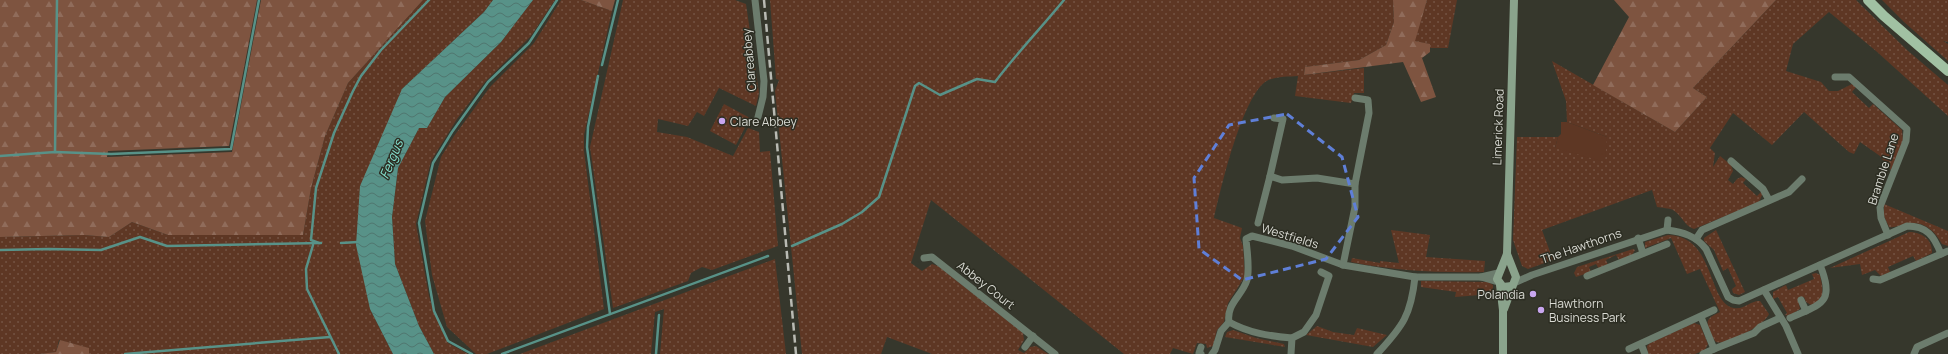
<svg xmlns="http://www.w3.org/2000/svg" width="1948" height="354" font-family="Manrope,sans-serif">
<style>
.green{fill:url(#green-dots)}
.forest{fill:url(#forest-firs)}
.pitch{fill:#5e3724}
.water{fill:url(#water-waves)}
.lines{fill:none;stroke-linecap:round;stroke-linejoin:round}
.stream{stroke:#589288;stroke-width:2.5}
.minor{stroke:#6c7c6d;stroke-width:7}
.secondary{stroke:#8aa38c;stroke-width:8}
.primary{stroke:#a1c1a3;stroke-width:10}
.rail{stroke:#b9bab3;stroke-width:2.5;stroke-dasharray:8 4;stroke-linecap:butt}
.marked{fill:none;stroke:#5f7fd7;stroke-width:3;stroke-dasharray:8 5;stroke-linejoin:round}
.poi-dot{fill:#c8a6ef;stroke:#2c2d22;stroke-width:1.5}
.labels{text-anchor:middle;dominant-baseline:central;stroke-width:3;stroke-linejoin:round;paint-order:stroke}
.street-label{font-size:12px;fill:#dadbd4;stroke:#2c2d22}
.poi-label{font-size:12px;fill:#dadbd4;stroke:#2c2d22;text-anchor:start}
.water-label{font-size:13px;font-style:italic;fill:#85e4d2;stroke:#2c2d22}
</style>
<defs>
<pattern id="green-dots" width="8" height="8" patternUnits="userSpaceOnUse"><rect width="8" height="8" fill="#5e3724"/><path d="M2 2h.1M6 6h.1" fill="none" stroke="#745343" stroke-width="1.8" stroke-linecap="round"/></pattern>
<pattern id="forest-firs" width="22" height="20" patternUnits="userSpaceOnUse"><rect width="22" height="20" fill="#7e5440"/><path d="M5 1l3.5 6h-7zM16 11l3.5 6h-7z" fill="#906c5b"/></pattern>
<pattern id="water-waves" width="16" height="10" patternUnits="userSpaceOnUse"><rect width="16" height="10" fill="#589288"/><path d="M0 5q4-4 8 0t8 0" fill="none" stroke="#50766f"/></pattern>
</defs>
<rect width="100%" height="100%" fill="#36372c"/>
<g class="green">
<polygon points="423,0 493,0 484,12 402,89 370,309 393,354 89,354 88,348 59,340 56,352 39,354 0,354 0,237 84,235 109,237 132,222 168,235 303,235 311,188 325,136 348,83"/>
<polygon points="533,0 555,0 531,36 485,82 457,119 431,161 416,224 429,296 434,312 448,343 468,354 434,354 419,326 395,264 392,217 398,168 419,128 427,128 445,97 501,42"/>
<polygon points="561,0 581,0 612,11 584,135 584,151 604,309 487,354 476,354 447,327 432,275 425,221 441,157 454,136 490,87 534,43"/>
<polygon points="623,0 735,0 746,4 759,93 756,106 719,88 704,116 697,112 688,126 658,119 657,132 687,137 733,156 748,128 759,132 760,152 770,151 778,246 712,270 702,267 691,273 688,281 613,308 590,147"/>
<path d="M770,0H1393L1394,22L1386,45L1359,60L1305,67L1304,75L1364,68V93H1354L1351,103L1295,96L1298,76C1287,77 1274,76 1265,82C1241,101 1221,188 1214,218L1242,228L1240,238L1243,246L1245,276L1228,303L1224,322L1217,330L1213,346L1207,348L1206,344L1197,343L1193,354L1173,348L1170,354H1124L931,200L911,263L922,271L932,264L938,266L1023,333L1024,340L1018,350L1024,353L1030,347L1036,346L1048,354H932L887,337L881,354H802L775,91L779,80L776,79Z"/>
<polygon points="1427,0 1457,0 1448,48 1430,48 1429,44 1414,41"/>
<path d="M1776,0H1856L1907,50L1948,85V116L1876,51L1829,12L1793,44L1786,71L1821,82L1829,91H1838L1852,84L1856,87L1852,92L1869,108L1873,104L1902,130L1903,141L1891,170L1880,156L1860,142L1854,154L1849,152L1804,112L1772,145L1733,113L1710,148L1715,153L1713,167L1720,156L1731,165L1733,171L1728,180L1733,184L1737,179L1741,177L1746,179L1743,183L1757,196L1761,192L1762,195L1759,202L1694,229C1684,226 1682,215 1673,210C1669,208 1662,208 1657,207L1652,190L1542,230L1553,260L1528,269L1522,266L1513,240L1517,137H1558L1555,148L1607,137L1567,122L1566,101L1552,61L1675,132L1707,97L1693,88Z"/>
<polygon points="1882,0 1948,0 1948,42 1943,41 1948,44 1948,61 1904,22"/>
<polygon points="724,104 750,118 736,145 710,131"/>
<path d="M1884,204L1948,231V246L1942,244C1934,230 1923,220 1905,224C1900,225 1895,228 1889,227L1884,216Z"/>
<path d="M1391,230L1430,235L1426,257L1485,261L1484,272C1439,273 1395,271 1351,262L1352,258L1380,263V261L1399,263Z"/>
<polygon points="1716,230 1745,292 1739,295 1733,293 1732,289 1736,286 1728,268 1723,271 1714,250 1704,241 1704,238"/>
<path d="M1909,232C1921,232 1933,239 1932,253L1916,261L1913,256L1888,267L1890,272L1881,276L1875,270L1862,275L1860,264L1830,268Z"/>
<path d="M1668,235C1716,236 1707,304 1734,308C1744,310 1751,300 1760,301L1769,314C1766,324 1726,346 1716,342C1713,339 1711,335 1710,331C1704,319 1710,317 1720,312L1700,269L1687,274L1671,238L1645,248V242Z"/>
<polygon points="1633,249 1635,250 1632,255 1619,260 1616,255 1606,260 1608,265 1599,269 1596,264 1589,267 1591,272 1576,277 1574,273 1577,267"/>
<polygon points="775,259 786,354 660,354 664,309 655,312 651,354 520,354"/>
<path d="M1816,273L1820,275C1823,289 1826,300 1811,305L1806,302L1804,297L1798,299L1800,309L1789,316L1785,315L1787,313L1778,297L1773,299V292L1786,285L1788,290L1814,279L1812,274Z"/>
<polygon points="1421,281 1488,282 1493,285 1493,294 1455,297 1456,292 1421,287"/>
<polygon points="1694,323 1700,325 1708,344 1705,350 1695,354 1648,354 1647,346 1650,343"/>
<polygon points="1317,326 1333,332 1354,335 1357,328 1387,335 1373,347 1306,335"/>
<polygon points="1233,330 1256,338 1284,344 1285,347 1225,337 1227,332"/>
</g>
<g class="forest">
<polygon points="0,0 257,0 229,146 108,151 107,157 232,152 261,0 423,0 348,83 325,136 311,188 303,235 168,235 132,222 109,237 84,235 0,237"/>
<polygon points="581,0 615,0 612,11"/>
<polygon points="1393,0 1427,0 1415,41 1430,44 1430,52 1422,58 1436,97 1421,102 1403,62 1304,75 1305,67 1359,60 1386,45 1394,22"/>
<polygon points="1614,0 1776,0 1693,88 1707,97 1675,132 1593,85 1629,17"/>
<polygon points="60,340 89,348 89,354 39,354 56,352"/>
</g>
<polygon class="pitch" points="1561,122 1567,122 1607,137 1605,162 1555,148 1558,137 1561,134"/>
<polygon class="water" points="493,0 533,0 501,42 445,97 427,128 419,128 398,168 392,217 395,264 419,326 434,354 393,354 370,309 356,245 360,186 402,89 484,12"/>
<g class="lines">
<g class="stream">
<polyline points="602,65 618,0"/>
<polyline points="598,76 588,127 587,147 610,314"/>
<polyline points="55,152 57,0"/>
<polyline points="0,156 55,152 111,154 231,149 259,0"/>
<polyline points="319,243 311,240 316,188 334,133 353,91 361,76 381,50 429,0"/>
<polyline points="341,243 358,242"/>
<polyline points="313,245 306,269 307,289 339,354"/>
<path d="M792,246L842,224L862,212L879,197L915,86L919,83L940,95L977,79L995,82C1017,53 1041,28 1064,0"/>
<polyline points="0,250 49,249 101,250 140,237 167,246 321,243"/>
<polyline points="125,354 330,337"/>
<polyline points="472,354 448,341 434,311 419,223 433,163 452,132 488,82 529,43 557,0"/>
<polyline points="502,354 768,256"/>
<polyline points="656,354 659,315"/>
</g>
<g class="minor">
<polyline points="755,0 764,81 763,97 758,117"/>
<polyline points="1835,77 1849,77 1907,129 1906,141 1880,207 1881,218 1888,235"/>
<polyline points="1355,98 1368,100 1369,113 1355,184 1355,207 1343,265 1415,277 1481,277 1498,282"/>
<polyline points="1731,161 1763,189 1769,200"/>
<polyline points="1270,176 1283,119 1274,118"/>
<polyline points="1258,223 1270,176 1282,180 1317,178 1355,184"/>
<polyline points="1667,230 1668,220"/>
<polyline points="1638,238 1643,253"/>
<polyline points="1696,239 1702,230 1789,192 1802,179"/>
<polyline points="924,258 932,257 1055,354"/>
<polyline points="1587,276 1667,244"/>
<polyline points="1481,277 1498,273"/>
<polyline points="1873,279 1880,280 1941,254"/>
<path d="M1514,283L1532,275L1667,230C1683,232 1696,236 1706,249L1728,297L1733,300L1739,301L1907,226C1927,226 1934,236 1941,254L1948,251"/>
<polyline points="1764,290 1786,326 1798,354"/>
<polyline points="1801,300 1806,311"/>
<polyline points="1701,317 1714,349 1703,354"/>
<path d="M1790,318C1820,304 1836,304 1820,265"/>
<path d="M1229,322C1249,333 1269,336 1292,338"/>
<polyline points="1641,344 1645,354"/>
<polyline points="1025,347 1033,336"/>
<polyline points="1201,347 1199,353 1201,354"/>
<polyline points="1629,349 1714,310"/>
<polyline points="1714,349 1754,333 1760,327 1780,318"/>
<path d="M1212,354L1215,350L1221,331L1229,322C1226,304 1242,296 1247,280C1250,268 1247,252 1246,239L1252,236L1292,246L1343,265"/>
<polyline points="1291,354 1292,338 1304,332 1316,315 1329,276 1321,272"/>
<path d="M1377,354C1403,326 1411,315 1415,277"/>
<polyline points="1914,354 1917,347 1948,333"/>
</g>
<g class="secondary">
<polyline points="1500,285 1503,310 1503,354"/>
<polyline points="1512,286 1503,287 1497,279 1507,254 1514,0"/>
<polyline points="1504,309 1516,277 1507,254"/>
</g>
<polyline class="primary" points="1868,0 1884,16 1948,71"/>
<polyline class="rail" points="764,0 796,354"/>
</g>
<path class="marked" d="M1287,114L1342,157L1358,217L1326,259L1242,280L1199,249L1194,178L1229,125Z"/>
<g class="poi-dot">
<circle cx="722" cy="121" r="4"/>
<circle cx="1533" cy="294" r="4"/>
<circle cx="1541" cy="310" r="4"/>
</g>
<g class="labels">
<g class="street-label">
<text transform="translate(749 60) rotate(-95)">Clareabbey</text>
<text transform="translate(1498 127) rotate(-88)">Limerick Road</text>
<text transform="translate(1883 169) rotate(-72)">Bramble Lane</text>
<text transform="translate(1290 236) rotate(17)">Westfields</text>
<text transform="translate(1581 246) rotate(-19)">The Hawthorns</text>
<text transform="translate(986 285) rotate(38)">Abbey Court</text>
</g>
<g class="poi-label">
<text x="730" y="121">Clare Abbey</text>
<text x="1525" y="294" text-anchor="end">Polandia</text>
<text x="1549" y="303">Hawthorn<tspan x="1549" dy="14">Business Park</tspan></text>
</g>
<g class="water-label">
<text transform="translate(391 159) rotate(-67)">Fergus</text>
</g>
</g>
</svg>
